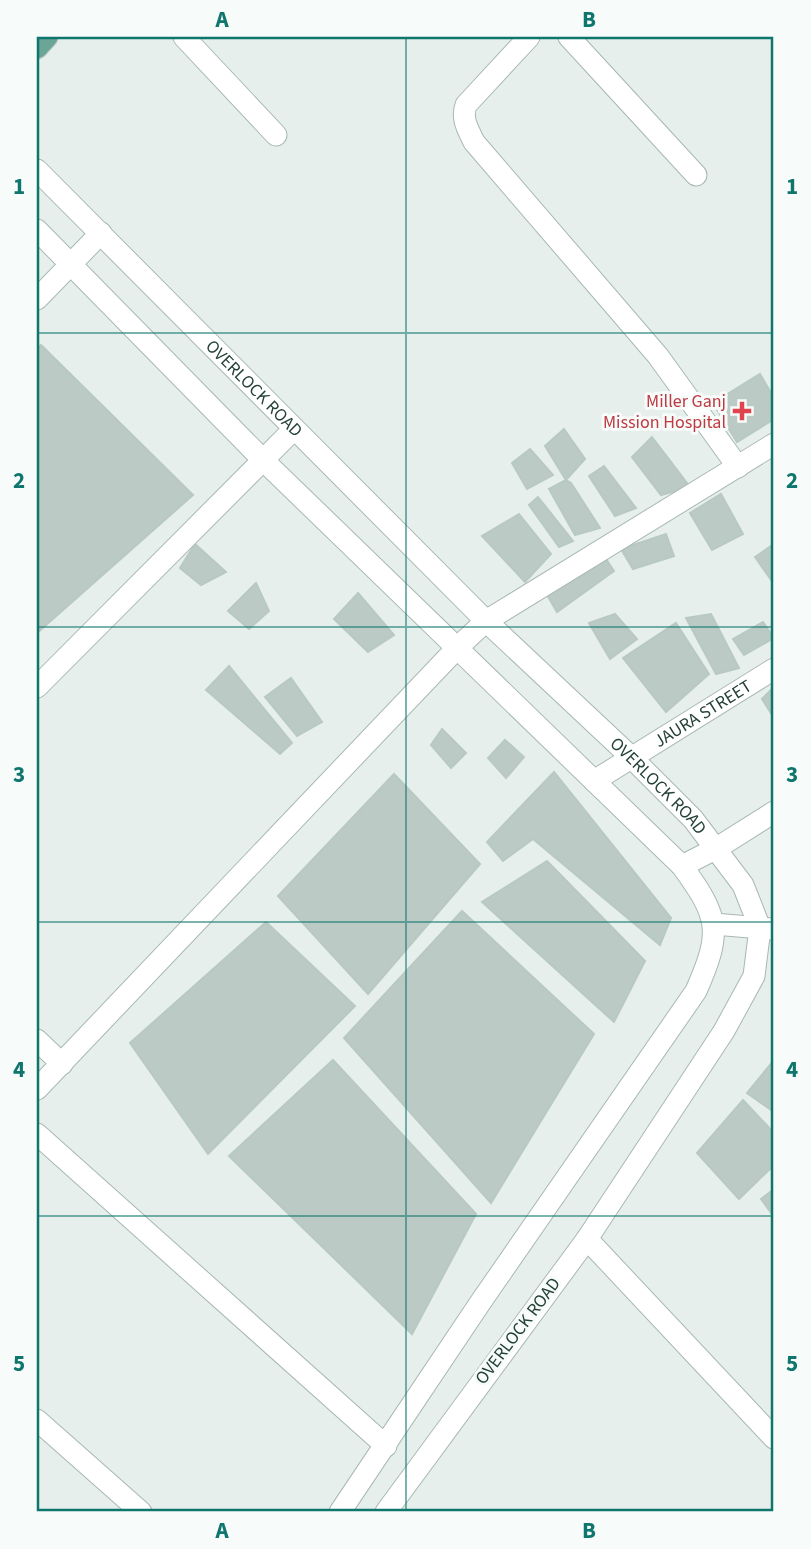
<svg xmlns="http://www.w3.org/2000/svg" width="811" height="1549" font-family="'Source Sans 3',sans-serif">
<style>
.building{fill:#bbcac4;stroke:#b8c9c2;stroke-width:2}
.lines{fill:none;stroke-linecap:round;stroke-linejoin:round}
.minor-casing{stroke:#a8b8b2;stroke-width:23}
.major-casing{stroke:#c2cac8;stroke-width:23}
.minor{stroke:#fff;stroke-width:21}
.major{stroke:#6aa596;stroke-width:21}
.grid{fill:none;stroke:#0f766e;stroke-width:2;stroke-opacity:0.55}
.health-dot{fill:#e0444e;stroke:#f7fbf9;stroke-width:2.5}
.labels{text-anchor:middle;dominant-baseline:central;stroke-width:6;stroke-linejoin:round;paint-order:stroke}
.street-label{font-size:18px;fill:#24423a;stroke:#f7fbf9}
.health-label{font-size:18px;fill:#be3a42;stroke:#f7fbf9;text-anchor:end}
.neatline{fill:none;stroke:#0f766e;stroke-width:2.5}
.grid-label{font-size:23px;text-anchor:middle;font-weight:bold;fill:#0f766e}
</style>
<rect width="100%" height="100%" fill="#e6efeb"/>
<g class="building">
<polygon points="41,345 193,495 37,633 37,349"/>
<polygon points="760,374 774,398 774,419 737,442 713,403"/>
<polygon points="564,429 585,459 566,480 545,446"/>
<polygon points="652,437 690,487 661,495 632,457"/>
<polygon points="530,449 553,475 527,489 512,463"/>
<polygon points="604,466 636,508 615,516 589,476"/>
<polygon points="566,480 571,483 600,528 575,535 549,489"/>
<polygon points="721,494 743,534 712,550 690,513"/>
<polygon points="538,497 573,541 559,547 529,505"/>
<polygon points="519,514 551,554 525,582 482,536"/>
<polygon points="666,534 674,556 633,569 621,549"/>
<polygon points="195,544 226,572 201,585 180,568"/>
<polygon points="774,544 774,584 755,557"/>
<polygon points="606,559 614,571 557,612 546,593"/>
<polygon points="256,583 269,611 249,629 228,611"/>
<polygon points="358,593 394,635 368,652 334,619"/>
<polygon points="615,614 637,639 610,659 589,623"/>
<polygon points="711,614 739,668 716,674 686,618"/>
<polygon points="763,622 774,638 744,655 733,639"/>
<polygon points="676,623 709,674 666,712 623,658"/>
<polygon points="229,666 292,743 280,754 206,690"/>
<polygon points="291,678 322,722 297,736 265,697"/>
<polygon points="774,687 774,718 762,699"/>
<polygon points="442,729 466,753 451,768 431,745"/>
<polygon points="505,740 524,757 506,778 488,758"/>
<polygon points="554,772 671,918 660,945 533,839 503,861 487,842"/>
<polygon points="394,774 480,864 368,994 278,896"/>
<polygon points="547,861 645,961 614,1022 482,902"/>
<polygon points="462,911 594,1034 491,1203 344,1038"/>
<polygon points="266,922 355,1006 208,1154 130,1043"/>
<polygon points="333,1060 476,1214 412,1334 229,1156"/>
<polygon points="774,1060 774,1112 747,1093"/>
<polygon points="743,1100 774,1133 774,1165 739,1199 697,1153"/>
<polygon points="774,1189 774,1217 761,1199"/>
</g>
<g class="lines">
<g class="minor-casing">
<g id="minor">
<polyline points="184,37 276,135"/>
<path d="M529,37L466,105C461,119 468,129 474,142L658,356L738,467"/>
<polyline points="569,37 696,175"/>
<path id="s1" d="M37,170L486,621L632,758L693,819L743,885L760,928L754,976L724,1031L587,1239L386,1512"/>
<path d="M37,230L263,460L682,866C720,918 722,932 696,991L480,1303L340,1512"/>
<polyline points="37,299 101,233"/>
<polyline points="37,687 294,429"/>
<path id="s2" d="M594,781L774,669"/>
<polyline points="682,866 717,848 774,812"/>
<polyline points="714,924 772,929"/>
<polyline points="37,1040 62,1064"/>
<polyline points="37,1089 458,647 486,621 774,444"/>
<polyline points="37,1134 386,1446"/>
<polyline points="587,1239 774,1438"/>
<polyline points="37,1420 141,1512"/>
</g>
</g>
<g class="major-casing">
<polyline id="major" points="37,48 47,37"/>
</g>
<use href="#minor" class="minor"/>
<use href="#major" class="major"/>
</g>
<path class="grid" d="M406,37V1512M37,333H774M37,627H774M37,922H774M37,1216H774"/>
<path class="health-dot" d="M738.5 400.5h7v7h7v7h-7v7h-7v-7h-7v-7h7z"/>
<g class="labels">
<g class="street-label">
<text stroke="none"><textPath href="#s1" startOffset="308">OVERLOCK ROAD</textPath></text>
<text stroke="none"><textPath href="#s2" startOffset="128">JAURA STREET</textPath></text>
<text stroke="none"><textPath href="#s1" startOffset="875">OVERLOCK ROAD</textPath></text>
<text transform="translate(518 1331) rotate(-53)">OVERLOCK ROAD</text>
</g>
<g class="health-label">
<text x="726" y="401">Miller Ganj<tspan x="726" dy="21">Mission Hospital</tspan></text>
</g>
</g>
<rect width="811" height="1549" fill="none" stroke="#f7fbf9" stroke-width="77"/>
<rect x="38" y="38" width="734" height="1472" class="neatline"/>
<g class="grid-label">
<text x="222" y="27">A</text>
<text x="589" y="27">B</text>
<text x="19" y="194">1</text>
<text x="792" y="194">1</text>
<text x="19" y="488">2</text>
<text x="792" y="488">2</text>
<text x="19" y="782">3</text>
<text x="792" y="782">3</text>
<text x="19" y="1077">4</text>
<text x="792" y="1077">4</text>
<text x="19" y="1371">5</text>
<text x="792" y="1371">5</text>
<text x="222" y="1538">A</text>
<text x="589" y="1538">B</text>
</g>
</svg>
